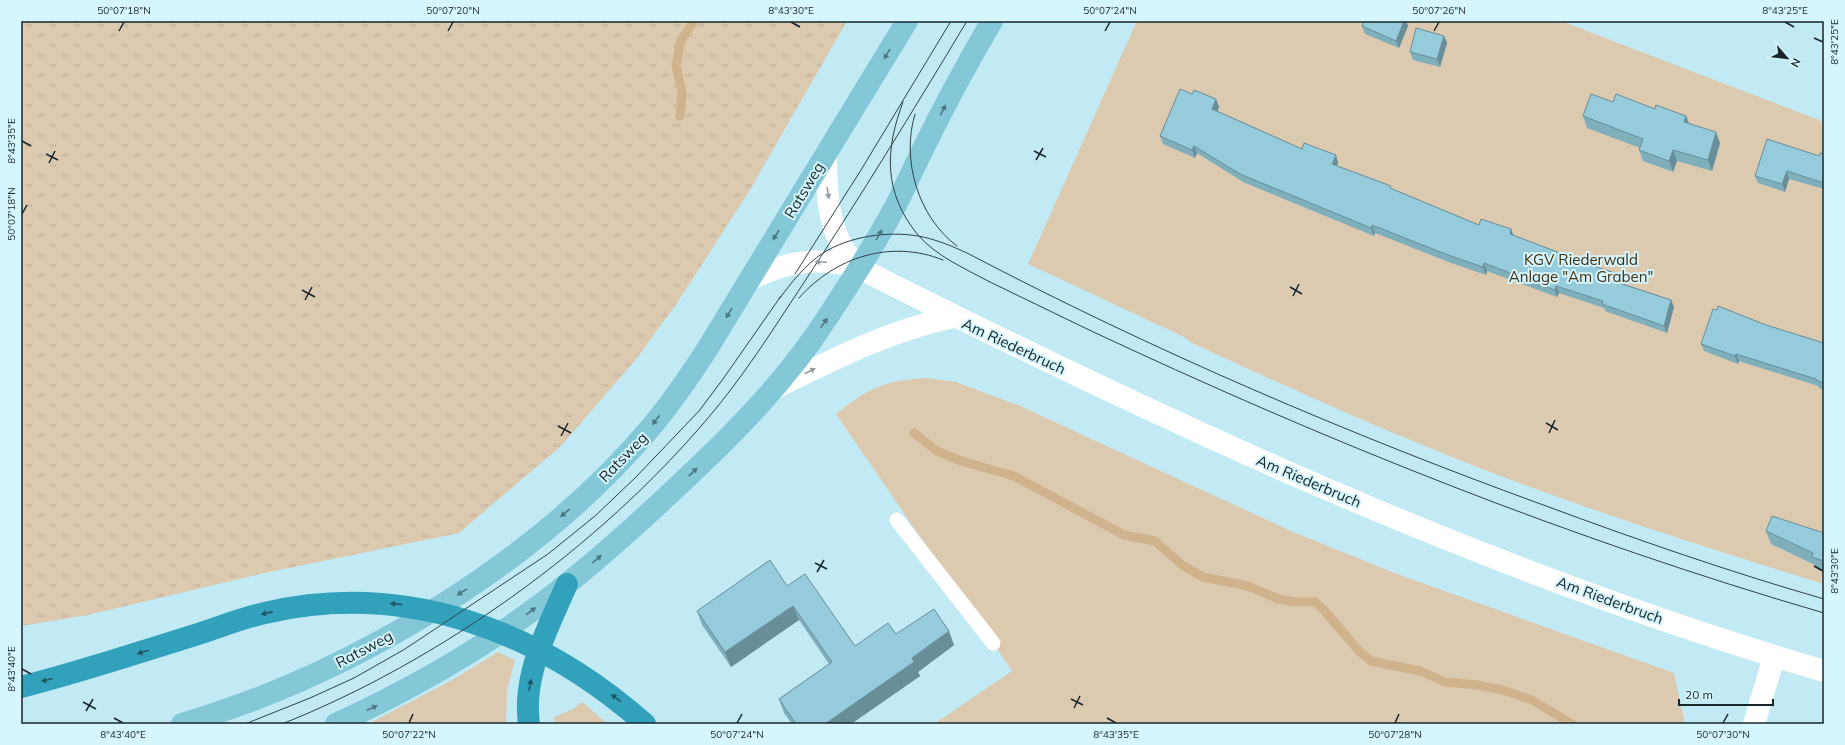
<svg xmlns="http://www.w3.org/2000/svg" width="1845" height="745" font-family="Mulish,sans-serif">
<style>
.green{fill:#dccab0}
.park{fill:url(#park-tufts)}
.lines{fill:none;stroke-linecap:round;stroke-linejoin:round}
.stream{stroke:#ceb38d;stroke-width:9}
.service{stroke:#fff;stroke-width:15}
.minor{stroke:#fff;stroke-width:22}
.secondary{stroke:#fff;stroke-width:22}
.primary{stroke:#84c7d7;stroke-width:22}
.motorway{stroke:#32a2bc;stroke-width:22}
.tram{stroke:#2f4248;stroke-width:1}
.wall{fill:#80afbc}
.shaded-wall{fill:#688e99}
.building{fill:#95cbdb;stroke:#688e99}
.oneway{fill:#4d7680}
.oneway2{fill:#969d9f}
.oneway3{fill:#215764}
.ticks{fill:none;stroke:#16252a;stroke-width:1.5}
.labels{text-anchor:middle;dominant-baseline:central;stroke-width:4;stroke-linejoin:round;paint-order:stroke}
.street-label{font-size:15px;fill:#16252a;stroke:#d5f6ff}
.park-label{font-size:15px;fill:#412e0e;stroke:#d5f6ff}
.neatline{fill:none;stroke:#16252a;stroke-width:1.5}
.ticks-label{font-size:10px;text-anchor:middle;fill:#16252a}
</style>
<defs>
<pattern id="park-tufts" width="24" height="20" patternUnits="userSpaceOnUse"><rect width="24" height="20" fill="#dccab0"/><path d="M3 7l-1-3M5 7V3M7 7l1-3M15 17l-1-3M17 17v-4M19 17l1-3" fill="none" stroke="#bcad98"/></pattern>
</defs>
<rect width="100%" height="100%" fill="#c1eaf5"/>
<g class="green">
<path d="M1137,21H1561L1824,122V584C1720,552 1616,519 1514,481C1404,440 1298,392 1192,343L1182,336L1028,264Z"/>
<path d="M927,378L956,382L1020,406L1291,531L1397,574L1674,673L1685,724H934L1012,671L836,414C870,387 883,381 927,378Z"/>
<polygon points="498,652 515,660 507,691 506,724 368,724 454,679"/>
<polygon points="582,702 608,724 555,724 554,717 571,710"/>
</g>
<polygon class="park" points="21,21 847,21 748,193 677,303 637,358 561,446 459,533 260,574 88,615 21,626"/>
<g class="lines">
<g class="stream">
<polyline points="680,116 682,92 676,66 681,40 694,21"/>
<polyline points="914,433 937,451 961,461 1014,476 1124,535 1155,541 1182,565 1203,577 1248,586 1278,599 1295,602 1315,602 1324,610 1359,651 1371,661 1420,671 1445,682 1477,685 1503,690 1532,700 1572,724"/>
</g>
<polyline class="service" points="897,520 993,643"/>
<polyline class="minor" points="1754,724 1774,657"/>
<g class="secondary">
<path d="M826,154C826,194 828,240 859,268"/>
<path d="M749,280C786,261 819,256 859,268C1170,425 1489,573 1824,671"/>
<path d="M775,388C834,359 888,331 953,317"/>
</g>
<g class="primary">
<path d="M182,724C352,674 537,563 652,426C672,402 689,377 706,351L907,21"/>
<path d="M336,724C418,686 498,640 568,583C607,552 643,519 679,485C735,433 788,379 829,315C853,278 878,240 898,201C907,183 915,165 924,147C945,104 968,62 992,21"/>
</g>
<g class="motorway">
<path d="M21,687C80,672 137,653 195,635C218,628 241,618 265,613C406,580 540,631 645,724"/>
<path d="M529,724C522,675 548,628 567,584"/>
</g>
<g class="tram">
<path d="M903,102C885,150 883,192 918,235C936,256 964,268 988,281C1020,297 1053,312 1085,328C1325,441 1570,539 1824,613"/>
<path d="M915,114C901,160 918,217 957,246"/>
<polyline points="795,274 861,170 951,21"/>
<path d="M799,298C835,257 891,239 943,260"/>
<path d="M779,299C792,282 805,265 823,253C850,236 888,231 918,236C935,239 952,246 967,253C1154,351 1348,434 1546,506C1638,540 1730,572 1824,599"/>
<polyline points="245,724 310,698 354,678 405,649 548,554 595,516 635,478 699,411 723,379 781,296"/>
<path d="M282,724C440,661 598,548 708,418C743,377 772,331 801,287C859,199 913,111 967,21"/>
</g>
</g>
<g class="wall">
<polygon points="1364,21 1406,21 1408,26 1399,48 1365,34 1362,26"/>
<polygon points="1444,36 1447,43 1440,67 1413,60 1410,52"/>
<polygon points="1192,94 1216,99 1219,107 1217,111 1302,149 1336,155 1338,163 1337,166 1392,189 1479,225 1511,229 1513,235 1560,253 1561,255 1621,275 1624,283 1624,284 1671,300 1674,307 1667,333 1605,311 1604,308 1559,293 1557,297 1487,271 1486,275 1451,263 1375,233 1374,236 1243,182 1197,153 1195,158 1163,144 1160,136"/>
<polygon points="1613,102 1655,109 1686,116 1689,123 1720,143 1712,171 1677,161 1673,172 1643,161 1639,150 1640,148 1587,128 1583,116"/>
<polygon points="1824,154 1824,189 1789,179 1785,192 1758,183 1755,176"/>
<polygon points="1766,325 1824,343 1824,390 1819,388 1818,386 1739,361 1738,364 1704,351 1701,344"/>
<polygon points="1766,531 1824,533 1824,572 1817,569 1815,565 1771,544"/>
<polygon points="787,586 855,646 896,634 954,645 918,672 920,676 851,724 792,724 784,713 779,699 829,664 799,620 731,667 702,625 697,611"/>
</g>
<g class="shaded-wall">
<polygon points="1404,21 1406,21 1408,26 1399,48 1396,41"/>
<polygon points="1444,36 1447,43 1440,67 1437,59"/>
<polygon points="1216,99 1219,107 1215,117 1212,109"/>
<polygon points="1686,116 1690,127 1684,122"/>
<polygon points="1716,132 1720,143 1712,171 1708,160"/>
<polygon points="1194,146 1197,153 1195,158 1192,150"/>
<polygon points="1673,150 1677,161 1673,172 1669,161"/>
<polygon points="1336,155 1338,163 1335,171 1332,164"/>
<polygon points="1787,171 1789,179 1785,192 1782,184"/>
<polygon points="1372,225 1375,233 1374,236 1371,228"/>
<polygon points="1511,229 1514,237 1510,234"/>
<polygon points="1484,263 1487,271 1486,275 1483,267"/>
<polygon points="1621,275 1624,283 1622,290 1619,283"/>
<polygon points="1556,286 1559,293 1557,297 1555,290"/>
<polygon points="1671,300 1674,307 1667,333 1664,326"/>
<polygon points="1736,354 1739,361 1738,364 1735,356"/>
<polygon points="793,606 799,620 731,667 725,652"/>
<polygon points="949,631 954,645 918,672 920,676 851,724 825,724"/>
</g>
<g class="building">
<polygon points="1364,21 1404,21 1396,41 1362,26"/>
<polygon points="1416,28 1444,36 1437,59 1410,52"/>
<polygon points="1180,89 1192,94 1194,90 1216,99 1212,109 1302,149 1304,143 1336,155 1332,164 1391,186 1390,188 1479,225 1481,219 1511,229 1510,234 1560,253 1560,255 1621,275 1619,283 1671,300 1664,326 1602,304 1603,301 1556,286 1555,290 1484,263 1483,267 1448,255 1372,225 1371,228 1240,174 1194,146 1192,150 1160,136"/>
<polygon points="1591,94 1613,102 1616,94 1655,109 1656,105 1686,116 1684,122 1716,132 1708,160 1673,150 1669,161 1639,150 1643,139 1583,116"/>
<polygon points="1767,139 1819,156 1820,153 1824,154 1824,183 1787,171 1782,184 1755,176"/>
<polygon points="1718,306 1766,325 1824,343 1824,383 1816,380 1816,379 1736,354 1735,356 1701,344 1713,309 1717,310"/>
<polygon points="1772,516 1824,533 1824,561 1812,557 1813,553 1766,531"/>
<polygon points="770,560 787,586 805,574 855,646 888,623 896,634 934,609 949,631 912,658 914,662 825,724 796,724 779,699 832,662 793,606 725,652 697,611"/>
</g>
<defs><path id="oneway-solid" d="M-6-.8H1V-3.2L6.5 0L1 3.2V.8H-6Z"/></defs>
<g class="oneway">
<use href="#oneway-solid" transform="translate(887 54) rotate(121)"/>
<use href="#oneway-solid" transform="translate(943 110) rotate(-63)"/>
<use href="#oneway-solid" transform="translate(776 235) rotate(121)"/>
<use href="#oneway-solid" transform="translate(879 235) rotate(-60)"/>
<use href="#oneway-solid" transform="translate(729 313) rotate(121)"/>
<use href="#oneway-solid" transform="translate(824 323) rotate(-55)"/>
<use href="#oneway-solid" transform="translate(656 420) rotate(127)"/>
<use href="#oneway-solid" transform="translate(693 472) rotate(-44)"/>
<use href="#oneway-solid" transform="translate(565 513) rotate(140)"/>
<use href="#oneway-solid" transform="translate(597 559) rotate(-40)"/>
<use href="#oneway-solid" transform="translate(462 592) rotate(148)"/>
<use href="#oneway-solid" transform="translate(531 611) rotate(-36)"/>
<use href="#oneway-solid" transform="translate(372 708) rotate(-26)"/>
</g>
<g class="oneway2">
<use href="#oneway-solid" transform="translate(828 193) rotate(81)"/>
<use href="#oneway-solid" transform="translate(821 262) rotate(-178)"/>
<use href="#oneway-solid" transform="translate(810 371) rotate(-27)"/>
</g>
<g class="oneway3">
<use href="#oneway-solid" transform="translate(396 604) rotate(-174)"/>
<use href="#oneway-solid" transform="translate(267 613) rotate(167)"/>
<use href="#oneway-solid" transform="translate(143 652) rotate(163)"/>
<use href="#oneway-solid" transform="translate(47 680) rotate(166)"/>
<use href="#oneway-solid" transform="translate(530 685) rotate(-80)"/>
<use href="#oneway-solid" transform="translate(616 698) rotate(-142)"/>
</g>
<path class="ticks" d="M791,22L800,27M1785,22L1794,27M119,31L124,22M448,31L453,22M1105,31L1110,22M1434,31L1439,22M1814,38L1823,42M22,141L31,146M1034,151L1046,157M46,154L58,160M1036,160L1043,148M49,163L55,151M22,214L27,205M1290,287L1302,294M302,290L315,297M1293,296L1299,284M305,300L312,287M1546,423L1558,430M558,426L571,433M1549,433L1555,420M561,436L568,423M815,563L827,569M1814,566L1823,571M817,572L824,560M22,669L31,674M1071,699L1083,705M83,702L96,709M1074,708L1080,696M86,711L93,699M114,718L123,723M1107,718L1116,723M409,723L413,714M737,723L742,714M1395,723L1399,714M1723,723L1728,714"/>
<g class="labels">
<g class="street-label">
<text transform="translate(804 190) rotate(-59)">Ratsweg</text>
<text transform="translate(1014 346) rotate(25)">Am Riederbruch</text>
<text transform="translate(623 457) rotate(-46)">Ratsweg</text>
<text transform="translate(1309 481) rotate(23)">Am Riederbruch</text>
<text transform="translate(1610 600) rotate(20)">Am Riederbruch</text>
<text transform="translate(364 649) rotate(-28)">Ratsweg</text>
</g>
<g class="park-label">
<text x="1581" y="259">KGV Riederwald<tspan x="1581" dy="17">Anlage "Am Graben"</tspan></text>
</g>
</g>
<rect width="1845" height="745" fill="none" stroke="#d5f6ff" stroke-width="44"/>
<g transform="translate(1787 58) rotate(118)" stroke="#d5f6ff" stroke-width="3" paint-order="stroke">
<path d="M0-3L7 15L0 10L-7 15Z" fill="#16252a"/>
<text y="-6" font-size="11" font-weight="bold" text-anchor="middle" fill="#16252a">N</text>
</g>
<path d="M1679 699v6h94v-6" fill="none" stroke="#16252a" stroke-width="2"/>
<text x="1685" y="699" font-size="12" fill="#16252a" stroke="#d5f6ff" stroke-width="3" paint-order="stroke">20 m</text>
<rect x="22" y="22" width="1801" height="701" class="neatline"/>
<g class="ticks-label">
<text x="124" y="14">50°07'18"N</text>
<text x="453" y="14">50°07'20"N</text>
<text x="791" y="14">8°43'30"E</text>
<text x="1110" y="14">50°07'24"N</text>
<text x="1439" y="14">50°07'26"N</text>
<text x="1785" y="14">8°43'25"E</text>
<text transform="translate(1834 42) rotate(-90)" y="4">8°43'25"E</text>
<text transform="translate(11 141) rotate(-90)" y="4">8°43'35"E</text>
<text transform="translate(11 214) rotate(-90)" y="4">50°07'18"N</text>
<text transform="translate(1834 571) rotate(-90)" y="4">8°43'30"E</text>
<text transform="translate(11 669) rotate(-90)" y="4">8°43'40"E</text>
<text x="123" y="738">8°43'40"E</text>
<text x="409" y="738">50°07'22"N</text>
<text x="737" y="738">50°07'24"N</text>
<text x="1116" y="738">8°43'35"E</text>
<text x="1395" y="738">50°07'28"N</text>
<text x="1723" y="738">50°07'30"N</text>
</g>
</svg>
